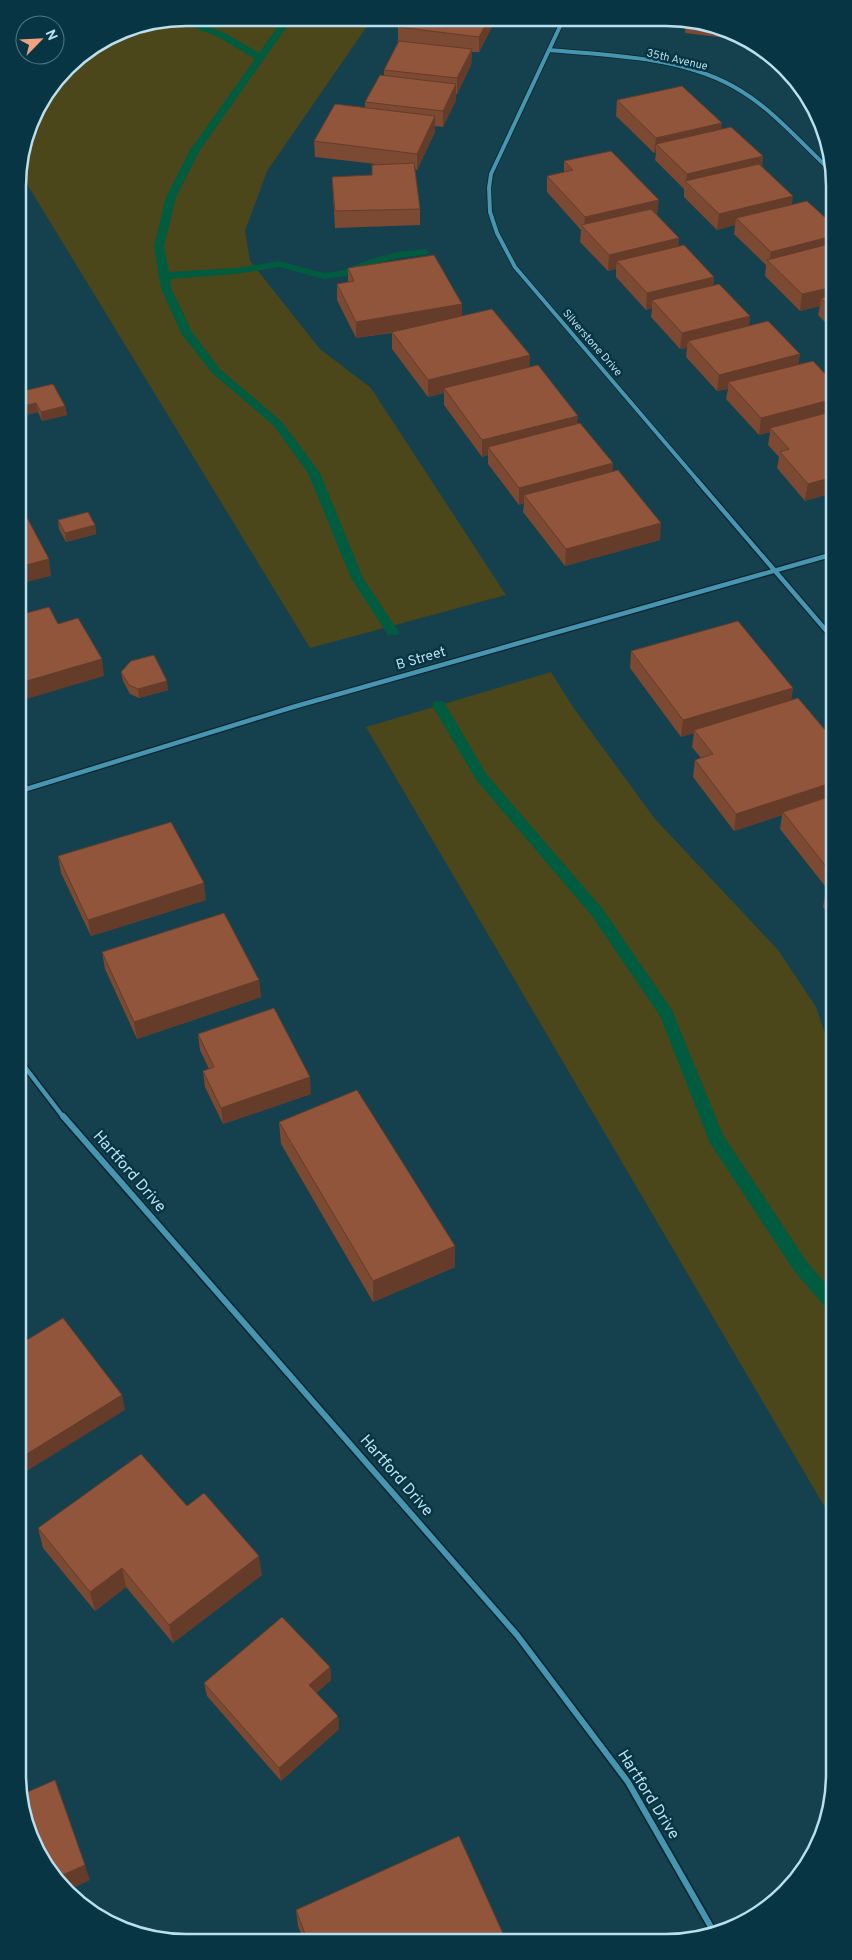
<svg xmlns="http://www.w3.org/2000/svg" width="852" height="1960" font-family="Overpass,sans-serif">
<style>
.green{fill:#4b471a}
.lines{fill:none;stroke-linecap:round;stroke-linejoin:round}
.stream{fill:#005b3f;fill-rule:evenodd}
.minor-far2-casing{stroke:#0b252e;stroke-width:5.5}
.minor-far1-casing{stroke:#0b252e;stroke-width:7}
.minor-casing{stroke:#0b252e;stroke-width:9}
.minor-far2{stroke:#4695b1;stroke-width:4}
.minor-far1{stroke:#4695b1;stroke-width:4.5}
.minor{stroke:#4695b1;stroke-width:6}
.wall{fill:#7c4933}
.shaded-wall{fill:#653c29}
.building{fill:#90553b;stroke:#653c29}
.labels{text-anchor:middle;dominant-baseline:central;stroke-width:5;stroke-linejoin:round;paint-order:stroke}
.far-street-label{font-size:11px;fill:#badfee;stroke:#083543}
.street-label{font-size:14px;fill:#badfee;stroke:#083543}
.near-street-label{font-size:16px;fill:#badfee;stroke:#083543}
.rim{fill:none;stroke:#badfee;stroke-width:2.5}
</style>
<rect width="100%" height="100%" fill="#15404e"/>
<g class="green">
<polygon points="186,18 372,19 267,171 245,231 250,261 320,349 371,388 506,595 310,648 19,171 35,112 75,60 122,30"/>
<polygon points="551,672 573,707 655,819 778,950 816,1007 832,1054 833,1521 366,727"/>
</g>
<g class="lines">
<g class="stream">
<polygon points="185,18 225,33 259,53 284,18 293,18 200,150 176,197 164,246 169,272 235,268 279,261 324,273 340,271 371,259 397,252 425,249 430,252 425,255 398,258 379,263 346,276 324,279 279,267 235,274 170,279 171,288 192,332 220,369 282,422 320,473 363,578 399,632 398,635 388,635 351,578 308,473 274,426 212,373 181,333 161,288 154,246 166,197 190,150 255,59 218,37 175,20"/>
<polygon points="439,701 444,702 487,775 602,908 672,1010 723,1135 807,1262 832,1291 833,1311 827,1309 795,1272 710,1143 660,1016 592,916 477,781 432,705 434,702"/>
</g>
<g class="minor-far2-casing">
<g id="minor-far2">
<polyline points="563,20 491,174 489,188 490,212 497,233 515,267 698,481"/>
<path d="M549,50C613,56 685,56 741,91C774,111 801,143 829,169"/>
</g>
</g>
<g class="minor-far1-casing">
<g id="minor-far1">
<polyline points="697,480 830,635"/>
<polyline points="20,791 293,707 830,555"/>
<polyline points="21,1062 64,1118"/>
</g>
</g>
<g class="minor-casing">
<polyline id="minor" points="63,1116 517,1635 628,1782 715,1934"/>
</g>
<use href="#minor-far2" class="minor-far2"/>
<use href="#minor-far1" class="minor-far1"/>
<use href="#minor" class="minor"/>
</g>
<g class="wall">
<polygon points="496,19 479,52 472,52 471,65 457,94 456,94 456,100 443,127 435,126 435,132 417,170 415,169 420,209 420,225 335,228 332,177 372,175 372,165 376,164 315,157 314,141 365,107 365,102 384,75 384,70 398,42 398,27"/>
<polygon points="622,20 678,21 675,27"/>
<polygon points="686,21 698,21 735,39 685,33"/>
<polygon points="617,100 721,129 763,156 762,166 792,205 829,221 829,326 818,315 820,306 800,311 765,276 766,265 734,234 735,225 717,230 684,197 684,189 655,160 656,153 654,153 616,116"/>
<polygon points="564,161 657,216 679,238 678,246 714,277 713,286 750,316 749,326 800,354 798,364 829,378 805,501 777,468 779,457 768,445 770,432 759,435 726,399 728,389 717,391 686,357 687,348 680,349 651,317 652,308 646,310 616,277 616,269 608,271 580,242 581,230 547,192 547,176 564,172"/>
<polygon points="348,268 462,316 530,355 529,367 578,424 613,463 612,472 660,540 565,566 523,512 524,503 519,505 488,464 488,455 482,457 444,405 444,393 428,397 392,349 392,333 356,338 337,300 337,284 348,282"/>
<polygon points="19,392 65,406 67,415 42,421 38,412 22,416 19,410"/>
<polygon points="58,520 95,525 96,534 66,542 59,529"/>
<polygon points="631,651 793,688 791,700 831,737 831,884 825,886 780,829 782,815 734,831 693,777 695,760 701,758 692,747 694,733 681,737 630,668"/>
<polygon points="121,672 168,690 139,698 130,694 123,681"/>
<polygon points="58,856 206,900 91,936 61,873"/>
<polygon points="831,889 831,919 823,907 826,890"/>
<polygon points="102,952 259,980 261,997 137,1039 105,969"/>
<polygon points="198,1034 311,1094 223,1124 205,1087 203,1071 209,1069 200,1050"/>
<polygon points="279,1122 455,1267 373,1302 281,1144"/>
<polygon points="187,1506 262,1575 173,1643 126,1587 95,1611 43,1548 38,1528"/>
<polygon points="330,1667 331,1680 316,1693 338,1716 339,1729 281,1781 207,1696 204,1683"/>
<polygon points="296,1910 505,1938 303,1939 298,1926"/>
</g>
<g class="shaded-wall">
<polygon points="489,19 496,19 479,52 479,37"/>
<polygon points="472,49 471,65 457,94 457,78"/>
<polygon points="456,84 456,100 443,127 443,111"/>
<polygon points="435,116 435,132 417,170 417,154"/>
<polygon points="722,123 720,138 656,144 656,153 654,153 656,138"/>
<polygon points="763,156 761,172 686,181 687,174"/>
<polygon points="793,196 791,212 736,218 735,225 717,230 719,214"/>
<polygon points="659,200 657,216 584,228 585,217"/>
<polygon points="829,237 829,252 769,262 771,252"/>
<polygon points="679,238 678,254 617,261 616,269 608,271 609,255"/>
<polygon points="714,277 712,294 652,300 652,308 646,310 647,293"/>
<polygon points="829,288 829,303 821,298 820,306 800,311 802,294"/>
<polygon points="462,304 462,321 356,338 356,322"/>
<polygon points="750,316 748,333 688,341 687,348 680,349 682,333"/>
<polygon points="800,354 798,370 728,382 728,389 717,391 719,375"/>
<polygon points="530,355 529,372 444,388 444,393 428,397 428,380"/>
<polygon points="830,400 830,416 770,428 770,432 759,435 761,418"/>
<polygon points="36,403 38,412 22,416 20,407"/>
<polygon points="65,406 67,415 42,421 41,412"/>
<polygon points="578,416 577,432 488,447 488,455 482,457 482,440"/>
<polygon points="613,463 612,480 524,495 524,503 519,505 519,488"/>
<polygon points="830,478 830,494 805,501 808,484"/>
<polygon points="19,491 22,508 19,508"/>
<polygon points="661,523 660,540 565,566 566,549"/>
<polygon points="95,525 96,534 66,542 65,533"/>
<polygon points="49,559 51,576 19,584 19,567"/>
<polygon points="102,659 104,676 20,701 20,683"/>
<polygon points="167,681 168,690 139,698 138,689"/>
<polygon points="793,688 790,705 694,730 694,733 681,737 683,720"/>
<polygon points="831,783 831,799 783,812 782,815 734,831 736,814"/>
<polygon points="831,868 831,884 825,886 828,869"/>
<polygon points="204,883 206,900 91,936 88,920"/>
<polygon points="259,980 261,997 137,1039 134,1022"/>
<polygon points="310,1077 311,1094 223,1124 221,1108"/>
<polygon points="455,1246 455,1267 373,1302 373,1281"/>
<polygon points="122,1395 125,1410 22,1474 22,1457"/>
<polygon points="259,1556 262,1575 173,1643 169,1625"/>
<polygon points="122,1568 126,1587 95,1611 90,1592"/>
<polygon points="330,1667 331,1680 310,1699 309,1685"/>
<polygon points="338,1716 339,1729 281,1781 279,1768"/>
<polygon points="61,1797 90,1880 67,1891 56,1878"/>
</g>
<g class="building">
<polygon points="403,19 489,19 479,37 398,27"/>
<polygon points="399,41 472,49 457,78 384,70"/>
<polygon points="380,75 456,84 443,111 365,102"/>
<polygon points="682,86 722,123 656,138 617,100"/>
<polygon points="335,104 435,116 417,154 314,141"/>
<polygon points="731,127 763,156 687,174 656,144"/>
<polygon points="611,151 659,200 585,217 547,176 573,170 564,161"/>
<polygon points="414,163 420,209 335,211 332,177 372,175 372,165"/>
<polygon points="759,164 793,196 719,214 685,181"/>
<polygon points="807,201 829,221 829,237 771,252 736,218"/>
<polygon points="651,209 679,238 609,255 581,225"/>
<polygon points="829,244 829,288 802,294 767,260"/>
<polygon points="684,245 714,277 647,293 617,261"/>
<polygon points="434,255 462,304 356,322 337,284 354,281 348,268"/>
<polygon points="719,284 750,316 682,333 652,300"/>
<polygon points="829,296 829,307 821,298"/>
<polygon points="492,309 530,355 428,380 392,332"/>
<polygon points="768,321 800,354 719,375 688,341"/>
<polygon points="813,361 829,378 830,400 761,418 728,382"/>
<polygon points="538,365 578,416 482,440 444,388"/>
<polygon points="53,384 65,406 41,412 36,403 20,407 19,404 19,392"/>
<polygon points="830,412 830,478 808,484 780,452 789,449 770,428"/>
<polygon points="580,423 613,463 519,488 488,447"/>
<polygon points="618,470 661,523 566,549 524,495"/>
<polygon points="24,512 49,559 19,567 19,513"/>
<polygon points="88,512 95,525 65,533 58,520"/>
<polygon points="49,607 58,624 78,618 102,659 20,683 19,615"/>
<polygon points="738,621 793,688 683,720 631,651"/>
<polygon points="154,655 167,681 138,689 129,685 121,672 131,661"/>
<polygon points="798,698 831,737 831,783 736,814 695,760 713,754 694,730"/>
<polygon points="831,796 831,868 828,869 783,812"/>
<polygon points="171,822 204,883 88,920 58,856"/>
<polygon points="831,889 831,897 826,890"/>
<polygon points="224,913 259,980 134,1022 102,952"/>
<polygon points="274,1008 310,1077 221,1108 203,1071 214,1067 198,1034"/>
<polygon points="357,1090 455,1246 373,1281 279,1122"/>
<polygon points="63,1318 122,1395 22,1457 22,1343"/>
<polygon points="141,1454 187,1506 204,1493 259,1556 169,1625 122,1568 90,1592 38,1528"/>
<polygon points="282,1617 330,1667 309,1685 338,1716 279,1768 204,1683"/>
<polygon points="55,1780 85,1865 56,1878 40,1858 23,1818 23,1794"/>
<polygon points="459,1836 505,1938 307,1939 296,1910"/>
</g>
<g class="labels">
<g class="far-street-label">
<text transform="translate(677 60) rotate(13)">35th Avenue</text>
<text transform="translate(592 343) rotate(49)">Silverstone Drive</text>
</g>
<g class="street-label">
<text transform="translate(421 659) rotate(-16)">B Street</text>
</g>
<g class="near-street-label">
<text transform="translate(129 1172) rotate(49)">Hartford Drive</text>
<text transform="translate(396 1476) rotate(49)">Hartford Drive</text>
<text transform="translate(648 1795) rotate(58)">Hartford Drive</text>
</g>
</g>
<path d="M0 0H852V1960H0ZM186 26H666A160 160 0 0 1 826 186V1774A160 160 0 0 1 666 1934H186A160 160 0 0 1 26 1774V186A160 160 0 0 1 186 26Z" fill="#083543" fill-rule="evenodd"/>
<path class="rim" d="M186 26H666A160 160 0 0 1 826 186V1774A160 160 0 0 1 666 1934H186A160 160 0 0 1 26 1774V186A160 160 0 0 1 186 26Z"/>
<g transform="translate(40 40) rotate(66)"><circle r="24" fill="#083543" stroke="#4f7987"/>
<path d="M0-4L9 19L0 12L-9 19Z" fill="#f1a17d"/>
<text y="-8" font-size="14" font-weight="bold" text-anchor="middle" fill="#badfee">N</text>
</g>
</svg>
